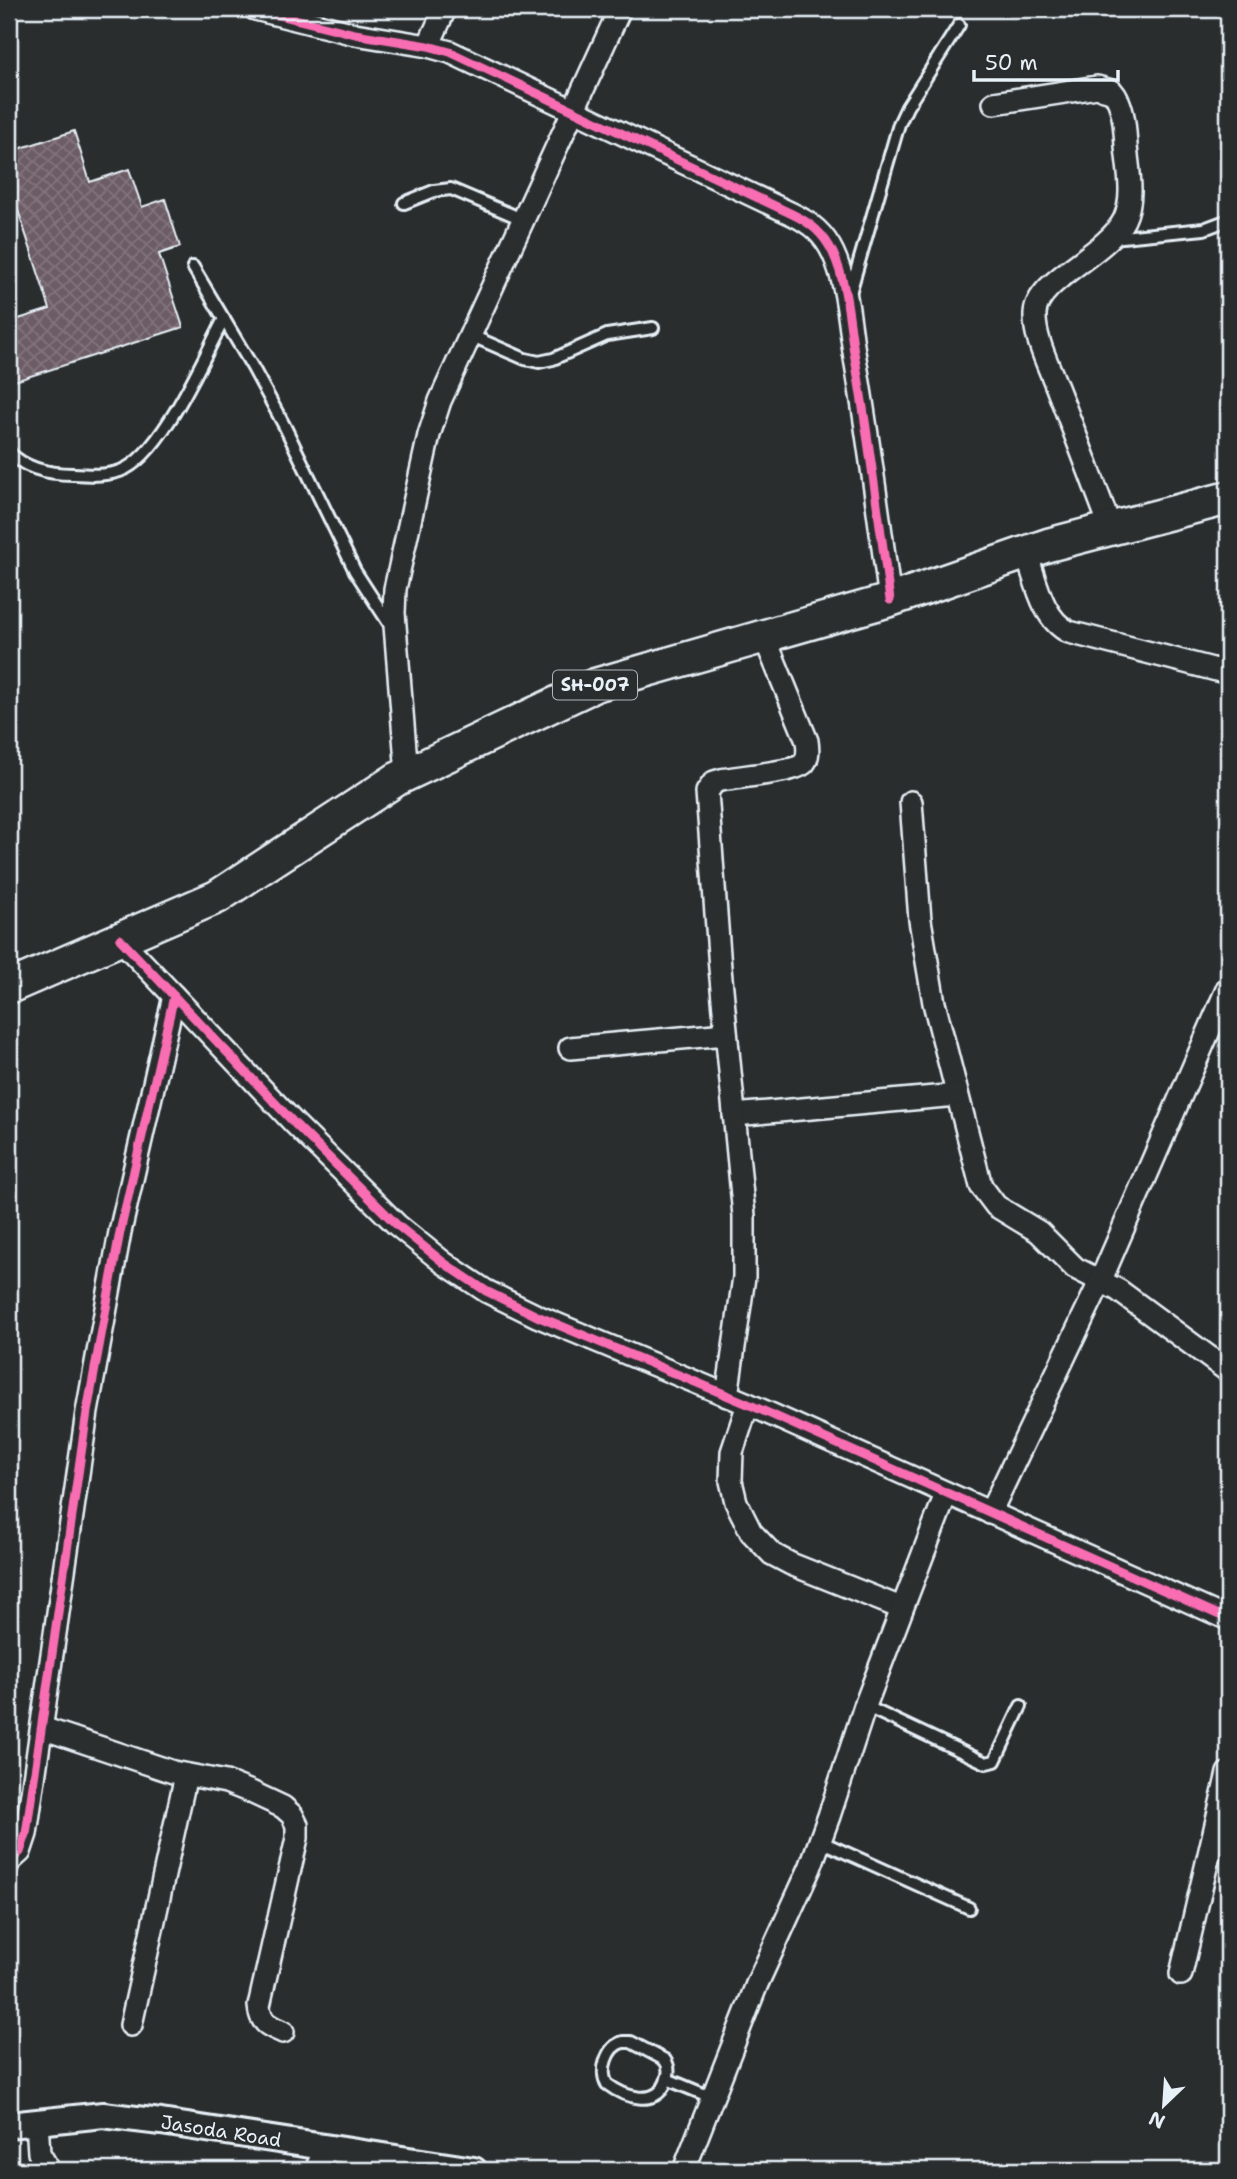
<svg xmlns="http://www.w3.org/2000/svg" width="1237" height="2179" font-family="'Shantell Sans',sans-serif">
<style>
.building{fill:url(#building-cross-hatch);stroke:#e8f1f8;stroke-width:2}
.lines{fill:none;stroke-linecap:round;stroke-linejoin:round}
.service-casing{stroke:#e8f1f8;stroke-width:16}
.minor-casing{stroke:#e8f1f8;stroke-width:26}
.tertiary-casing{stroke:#e8f1f8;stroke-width:30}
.primary-casing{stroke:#e8f1f8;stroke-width:37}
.service{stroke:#2a2d2e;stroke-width:10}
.minor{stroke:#2a2d2e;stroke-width:21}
.tertiary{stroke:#2a2d2e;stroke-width:24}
.primary{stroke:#2a2d2e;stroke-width:32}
.cycleway-casing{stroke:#2a2d2e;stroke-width:13}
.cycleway{stroke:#f96db3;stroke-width:9}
.labels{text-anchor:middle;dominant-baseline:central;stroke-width:5;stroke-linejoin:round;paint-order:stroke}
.shield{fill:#2a2d2e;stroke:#afb6bb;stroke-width:2}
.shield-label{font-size:18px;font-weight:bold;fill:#e8f1f8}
.street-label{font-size:19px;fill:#e8f1f8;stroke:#2a2d2e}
</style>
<defs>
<pattern id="building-cross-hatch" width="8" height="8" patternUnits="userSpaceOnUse" patternTransform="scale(1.75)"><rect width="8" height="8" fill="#6c5b65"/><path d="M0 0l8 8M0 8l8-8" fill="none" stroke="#81737c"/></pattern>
</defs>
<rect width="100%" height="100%" fill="#2a2d2e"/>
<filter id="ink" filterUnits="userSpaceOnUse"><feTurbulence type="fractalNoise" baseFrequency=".0143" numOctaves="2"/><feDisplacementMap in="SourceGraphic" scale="14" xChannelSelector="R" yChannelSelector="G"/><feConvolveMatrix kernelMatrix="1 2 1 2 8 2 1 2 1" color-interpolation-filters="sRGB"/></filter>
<g filter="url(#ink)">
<polygon class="building" points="74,131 90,182 129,169 142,207 165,199 180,247 159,254 183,327 9,383 9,322 50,309 14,198 9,199 9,152"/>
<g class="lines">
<g class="service-casing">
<g id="service">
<polyline points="404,203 434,191 451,189 522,219"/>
<polyline points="1112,238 1204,229 1228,220"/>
<polyline points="193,267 253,368 285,427 355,571 390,625"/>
<polyline points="850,293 899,124 907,107 959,25"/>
<polyline points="470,335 525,359 539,362 553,359 607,335 653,328"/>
<path d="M9,452C26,470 50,474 73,474C89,475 105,476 120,471C161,457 204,356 224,319"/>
<polyline points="865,1706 986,1763 995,1761 1021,1706"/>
<polyline points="820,1841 969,1908"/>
<path d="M623,2042H631L665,2060C670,2068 669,2073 666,2082C656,2108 624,2097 607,2084C599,2071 607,2046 623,2042Z"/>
<polyline points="667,2079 713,2098"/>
</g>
</g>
<g class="minor-casing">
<g id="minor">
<path d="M255,9L355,34L428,46L450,52L792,214C811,223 824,234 833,253C847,283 849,320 854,352C868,434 879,517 890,600"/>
<polyline points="428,46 445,9"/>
<path d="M994,103L1097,87L1112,91C1124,104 1125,129 1126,146C1128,170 1135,197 1124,220C1106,255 1036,280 1035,314C1034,337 1048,364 1056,385C1075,433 1093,481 1111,529"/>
<path d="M1026,553C1036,580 1042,619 1069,632L1228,673"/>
<polyline points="407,774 394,613 395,589 429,435 440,401 620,9"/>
<polyline points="911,802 920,920 934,1003 981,1186 996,1206 1039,1232 1075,1268 1118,1290 1228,1371"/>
<polyline points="120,939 295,1124 397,1225 444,1263 486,1291 537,1316 748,1404 1228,1619"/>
<polyline points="570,1048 726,1034"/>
<polyline points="734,1115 957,1095"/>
<path d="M727,1396L744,1277V1216L720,968L707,792L714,782L721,780C735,777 797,772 804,763C809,757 808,748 807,741L764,636"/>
<polyline points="748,1404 732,1452 731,1481 736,1502 751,1532 772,1554 791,1564 901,1608"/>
<polyline points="990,1513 1100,1282 1228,987"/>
<path d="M42,1728L173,1772L226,1782L251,1792L283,1807L292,1815L297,1825V1838L259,2006C260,2023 269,2026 283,2032"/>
<polyline points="9,1862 20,1852 26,1834 87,1412 120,1232 174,996"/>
<polyline points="1181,1974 1228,1773"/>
<polyline points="131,2025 186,1775"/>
<polyline points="37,2122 39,2153 49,2170"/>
<polyline points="316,2170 326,2147"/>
<polyline points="684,2170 757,1984 810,1868 829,1816 865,1706 946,1494"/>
</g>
</g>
<g class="tertiary-casing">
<polyline id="tertiary" points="9,2125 103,2115 161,2122 474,2170"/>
</g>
<g class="primary-casing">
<polyline id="primary" points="9,987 217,897 397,779 595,685 890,600 1048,545 1228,498"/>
</g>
<use href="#service" class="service"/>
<use href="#minor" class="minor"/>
<use href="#tertiary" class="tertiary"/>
<use href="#primary" class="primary"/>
<g class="cycleway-casing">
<g id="cycleway">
<path d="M255,9L355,34L428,46L450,52L792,214C811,223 824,234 833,253C847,283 849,320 854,352C868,434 879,517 890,600"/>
<polyline points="120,939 295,1124 397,1225 444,1263 486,1291 537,1316 748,1404 1228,1619"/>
<polyline points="9,1862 20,1852 26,1834 87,1412 120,1232 174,996"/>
</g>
</g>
<use href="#cycleway" class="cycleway"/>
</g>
</g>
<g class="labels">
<rect class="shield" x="553" y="670.5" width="84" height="29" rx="5"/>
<g class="shield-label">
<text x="595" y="685">SH-007</text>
</g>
<g class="street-label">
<text transform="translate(221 2131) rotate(9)">Jasoda Road</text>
</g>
</g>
<rect width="1237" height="2179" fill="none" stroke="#2a2d2e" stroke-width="35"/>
<rect x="18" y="18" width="1202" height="2144" fill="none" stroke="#e8f1f8" stroke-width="2.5" filter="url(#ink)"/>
<g transform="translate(1164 2105) rotate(205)" stroke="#2a2d2e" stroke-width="5" paint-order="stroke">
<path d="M0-5L12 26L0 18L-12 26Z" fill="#e8f1f8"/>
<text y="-10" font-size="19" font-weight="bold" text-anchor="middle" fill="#e8f1f8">N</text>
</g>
<path d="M974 70v10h144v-10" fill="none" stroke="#e8f1f8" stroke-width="3.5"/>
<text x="985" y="70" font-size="21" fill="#e8f1f8" stroke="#2a2d2e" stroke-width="5" paint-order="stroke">50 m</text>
</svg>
